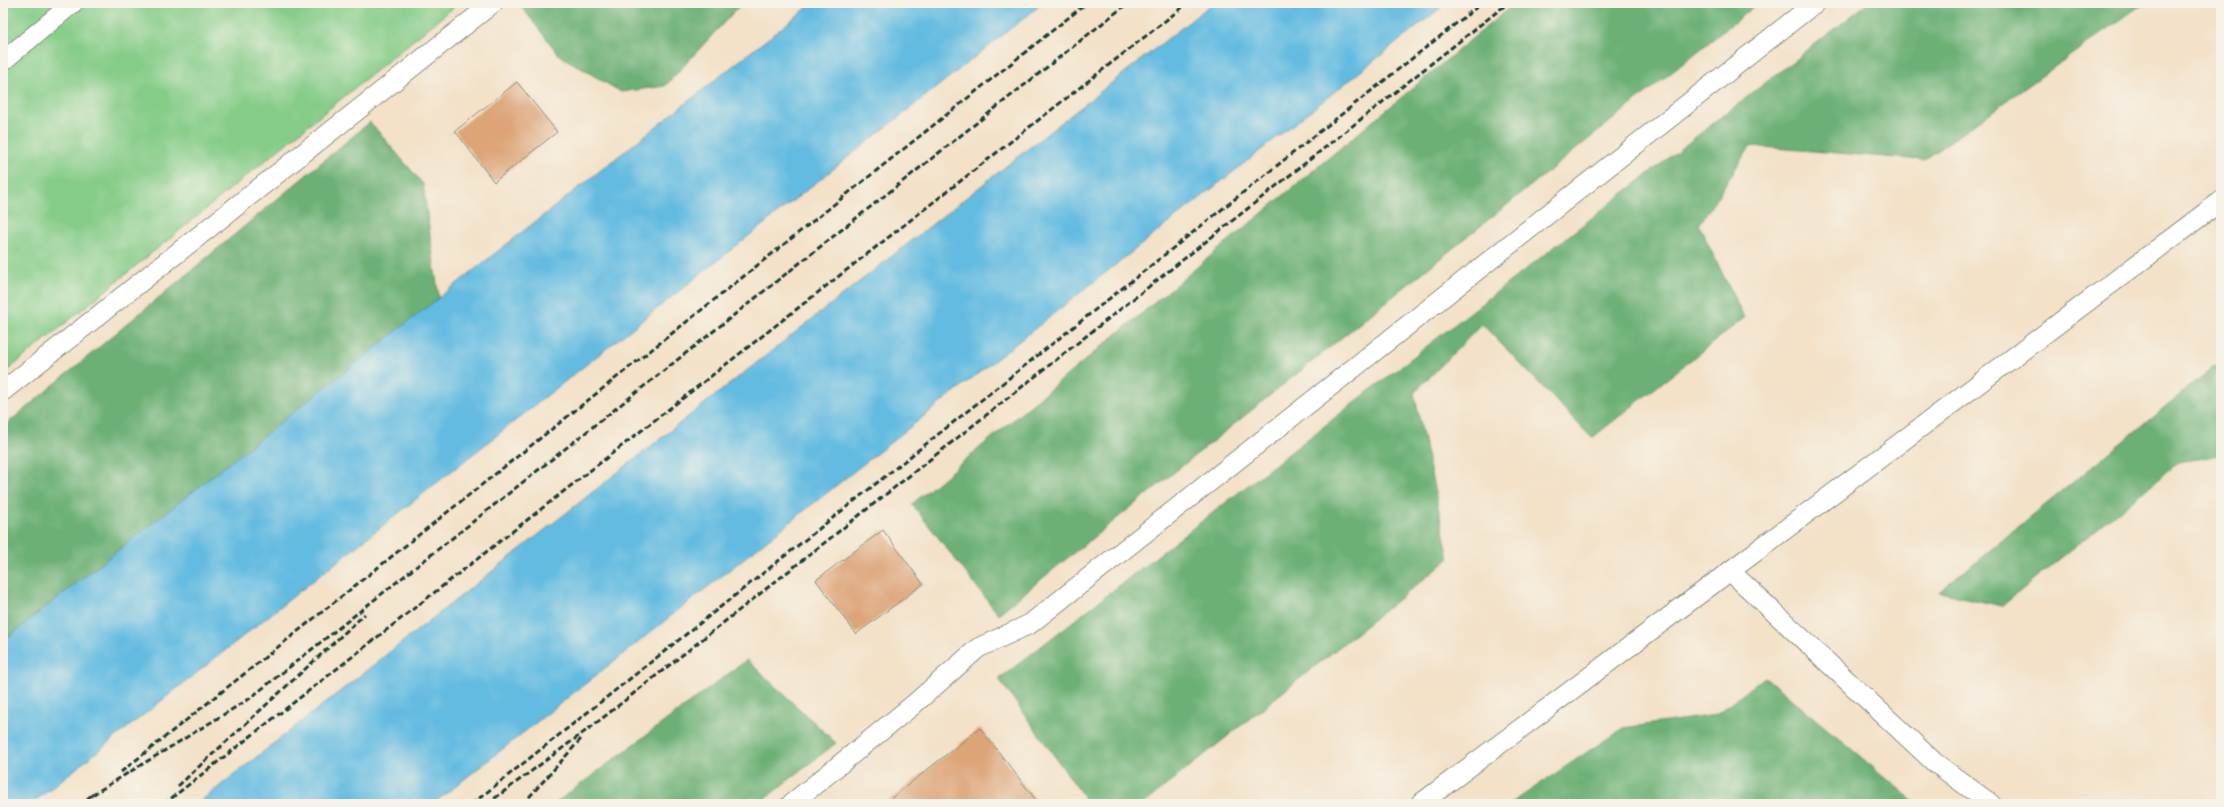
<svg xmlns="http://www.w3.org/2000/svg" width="2224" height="807" font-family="'Playpen Sans',sans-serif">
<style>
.green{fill:#85cc88;stroke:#52845e}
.forest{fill:#6cb074;stroke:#467654}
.water{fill:#64bbe1;stroke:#427c8a}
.building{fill:#dda478}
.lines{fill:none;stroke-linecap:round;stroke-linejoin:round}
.service-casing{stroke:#898f7e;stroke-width:21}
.service{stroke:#fff;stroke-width:19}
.rail{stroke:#1f3d34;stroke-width:3;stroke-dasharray:6 3;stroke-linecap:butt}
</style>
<rect width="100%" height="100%" fill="#f7f3e8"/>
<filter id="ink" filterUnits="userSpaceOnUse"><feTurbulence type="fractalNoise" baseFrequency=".025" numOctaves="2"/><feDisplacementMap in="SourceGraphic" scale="8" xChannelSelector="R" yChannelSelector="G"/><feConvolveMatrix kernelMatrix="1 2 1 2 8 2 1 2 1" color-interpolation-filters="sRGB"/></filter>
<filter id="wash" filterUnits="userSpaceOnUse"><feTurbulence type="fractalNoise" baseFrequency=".012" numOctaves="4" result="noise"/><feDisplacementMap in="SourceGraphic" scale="16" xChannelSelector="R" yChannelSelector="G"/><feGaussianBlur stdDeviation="0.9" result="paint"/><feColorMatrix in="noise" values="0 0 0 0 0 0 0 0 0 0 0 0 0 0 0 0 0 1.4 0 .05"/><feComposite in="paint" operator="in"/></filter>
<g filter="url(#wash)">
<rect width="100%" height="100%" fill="#f3e1c8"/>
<polygon class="green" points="3,3 459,3 3,374"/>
<g class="forest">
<polygon points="525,3 742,3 665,86 621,92 559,55 521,6"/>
<polygon points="1515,3 1758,3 998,614 912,504"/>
<polygon points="1868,3 2144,3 1924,160 1750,146 1699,225 1744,318 1592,438 1482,324 1414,393 1449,559 1143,804 1089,804 999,679"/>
<polygon points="370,122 423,184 439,299 3,641 3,427"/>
<polygon points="2221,361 2221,455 2179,462 2002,606 1939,592"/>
<polygon points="747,660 836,743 758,804 554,804"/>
<polygon points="1765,677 1917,804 1510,804 1623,728 1716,715"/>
</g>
<g class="water">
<polygon points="813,3 1043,3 31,804 3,804 3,641"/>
<polygon points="1213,3 1447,3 433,804 197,804"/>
</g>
<g id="blocks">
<g class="building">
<polygon points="517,82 557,132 494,182 455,131"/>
<polygon points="883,530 923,584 856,634 816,580"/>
<polygon points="980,728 1039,804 884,804"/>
</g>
</g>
</g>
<g filter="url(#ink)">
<use href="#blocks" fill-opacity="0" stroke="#898f7e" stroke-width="1"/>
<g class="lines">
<g class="service-casing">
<g id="service">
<polyline points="3,61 73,3"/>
<polyline points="3,391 493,3"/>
<polyline points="1730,571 2221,201"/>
<polyline points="791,804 913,705 978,648 1030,624 1815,3"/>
<polyline points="1420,804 1730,571 1934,762 1991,804"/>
</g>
</g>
<use href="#service" class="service"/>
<g class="rail">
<polyline points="121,772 1087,3"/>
<polyline points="178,786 365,614"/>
<polyline points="92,795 249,699 1128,3"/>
<polyline points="80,804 96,792"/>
<polyline points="164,804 1188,3"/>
<polyline points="472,804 1482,3"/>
<polyline points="487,804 595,724 1508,3"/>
<polyline points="523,804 581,739"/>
</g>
</g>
</g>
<rect width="2224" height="807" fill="none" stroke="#f7f3e8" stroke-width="16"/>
</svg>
